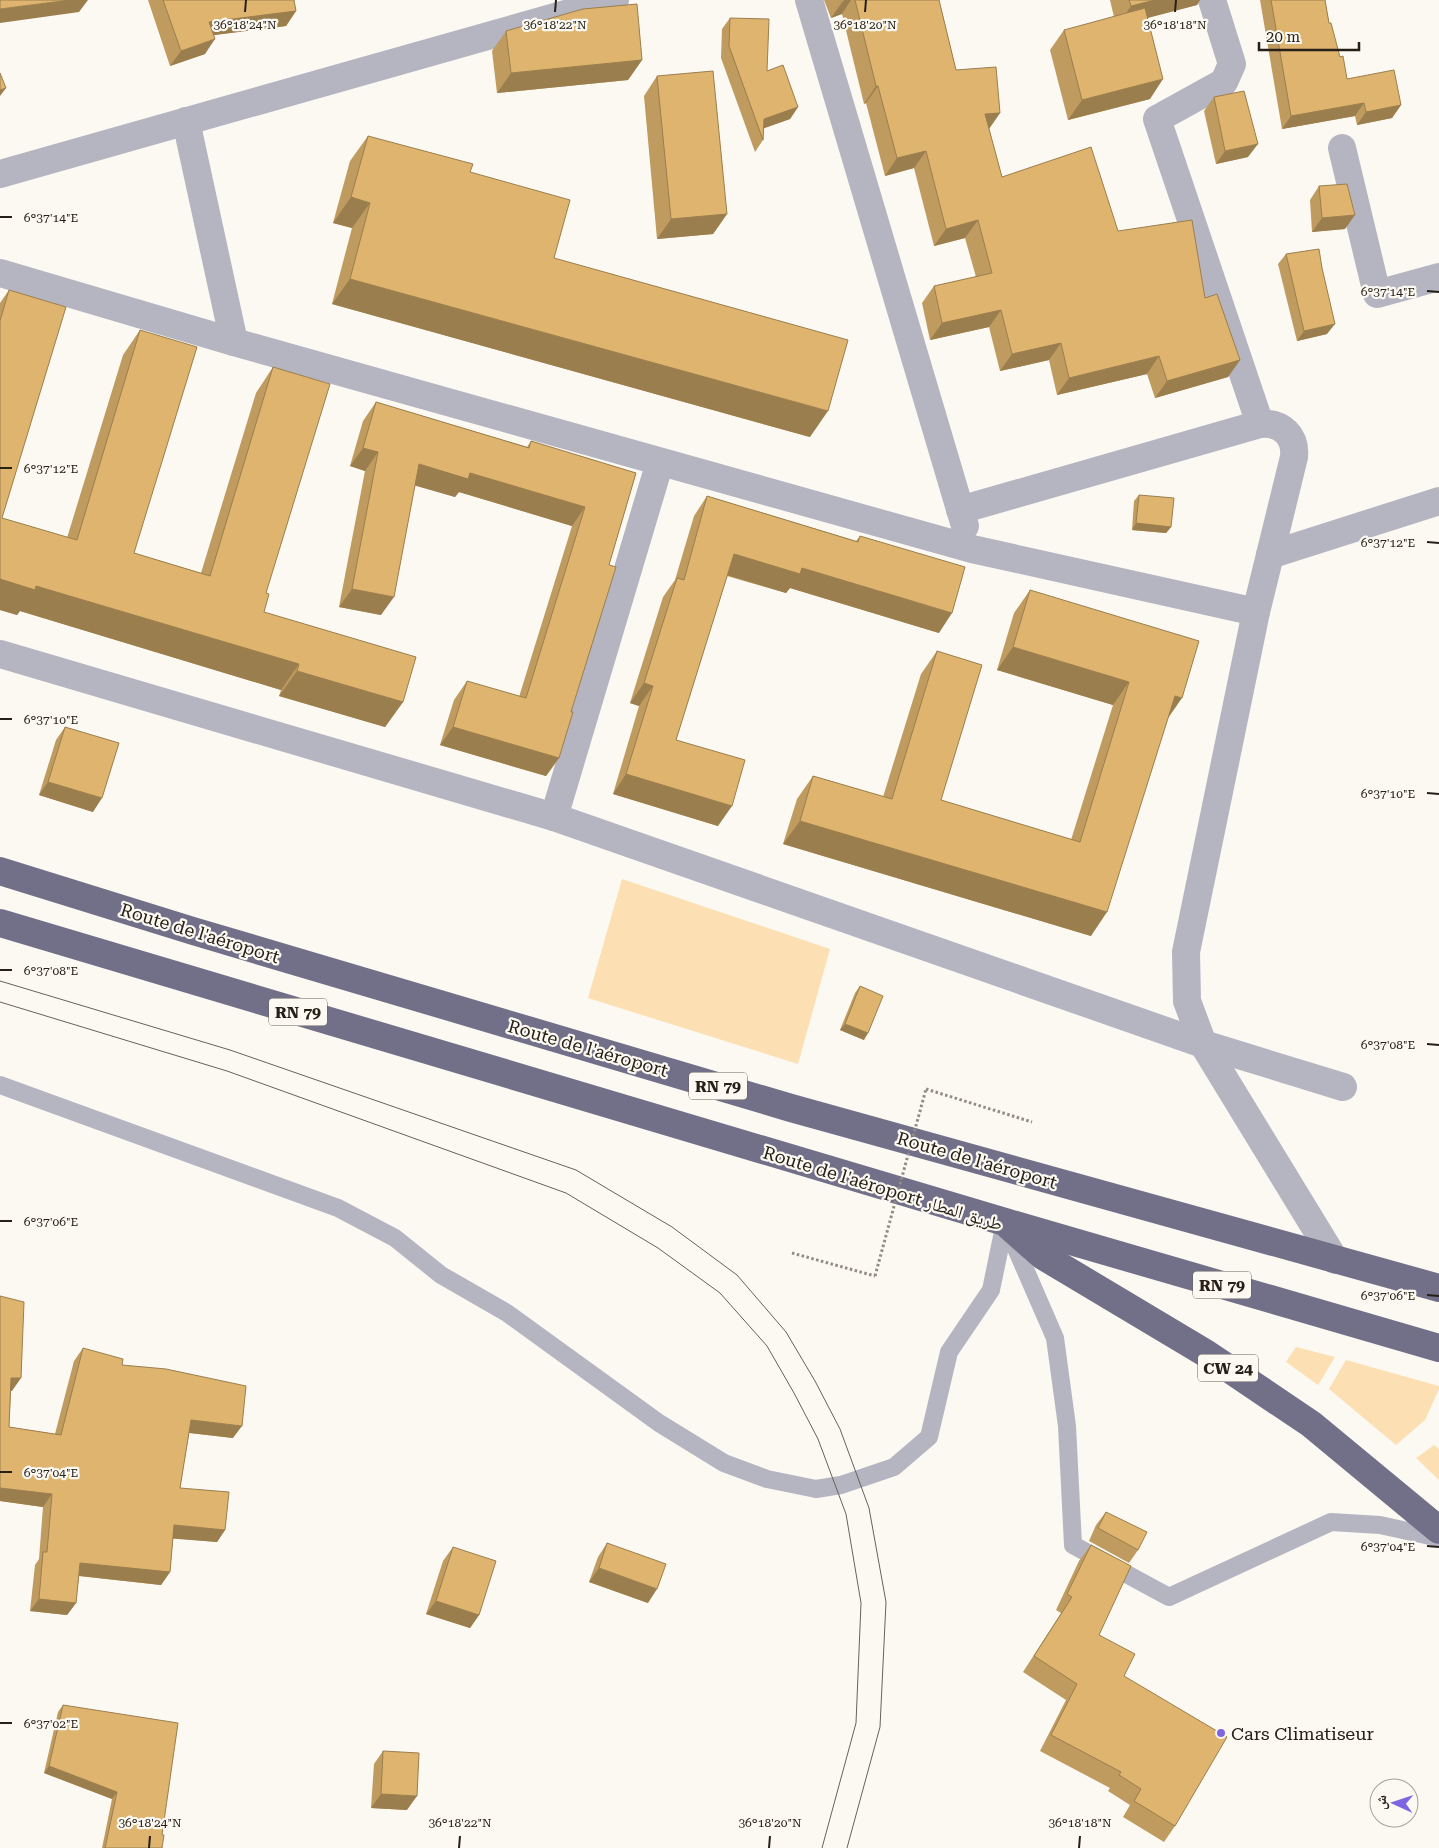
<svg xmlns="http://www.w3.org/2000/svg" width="1439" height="1848" font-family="'Roboto Serif','Noto Naskh Arabic',serif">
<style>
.green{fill:#fce0b3}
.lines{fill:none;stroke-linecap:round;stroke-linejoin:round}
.path{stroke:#908b83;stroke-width:3;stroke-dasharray:2.5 2.5;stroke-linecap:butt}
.service{stroke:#b5b4c1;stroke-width:18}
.minor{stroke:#b5b4c1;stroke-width:28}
.trunk{stroke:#727088;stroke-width:28}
.tram{stroke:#676259;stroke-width:1}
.path-bridge{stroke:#908b83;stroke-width:3;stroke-dasharray:2.5 2.5;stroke-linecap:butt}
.wall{fill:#bf9b5f}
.shaded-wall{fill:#9b7e4d}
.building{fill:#deb46e;stroke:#9b7e4d}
.ticks{fill:none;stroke:#262016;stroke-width:2}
.poi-dot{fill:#7d66e1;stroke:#fcf9f3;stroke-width:2}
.labels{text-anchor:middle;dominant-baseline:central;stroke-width:4.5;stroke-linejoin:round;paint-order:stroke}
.shield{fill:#fcf9f3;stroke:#666158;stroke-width:1}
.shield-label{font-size:16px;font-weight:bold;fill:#262016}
.street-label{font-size:18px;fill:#262016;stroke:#fcf9f3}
.poi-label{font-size:18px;fill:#262016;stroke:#fcf9f3;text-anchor:start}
.ticks-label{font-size:12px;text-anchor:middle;fill:#262016;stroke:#fcf9f3;stroke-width:4.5;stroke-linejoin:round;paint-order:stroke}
</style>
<rect width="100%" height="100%" fill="#fcf9f3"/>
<g class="green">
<polygon points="622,879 830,949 798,1064 588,998"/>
<polygon points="1296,1347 1335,1357 1318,1385 1286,1362"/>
<polygon points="1346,1360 1439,1386 1439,1389 1425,1420 1396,1445 1329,1389"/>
<polygon points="1434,1445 1439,1449 1439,1480 1416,1458"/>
</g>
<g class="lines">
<g class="path">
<polyline points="926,1089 1032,1122"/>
<polyline points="792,1253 875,1276"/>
</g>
<g class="service">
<polyline points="0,1085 338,1208 395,1238 441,1275 507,1313 659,1423 724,1463 767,1479 816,1489 841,1485 894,1467 929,1437 949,1352 991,1290 1005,1222"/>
<polyline points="1008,1230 1055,1338 1067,1426 1073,1545 1169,1597 1331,1522 1380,1525 1439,1538"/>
</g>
<g class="minor">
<polyline points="809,0 965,526"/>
<polyline points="1212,0 1232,64 1224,82 1157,119 1260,424"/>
<polyline points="186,121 234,342"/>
<polyline points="1342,148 1377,294 1439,277"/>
<polyline points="0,174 615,0"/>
<polyline points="0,273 234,342 972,549 1256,612"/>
<path d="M960,510L1260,424C1282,422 1296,436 1294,457L1256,612L1186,952L1187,1001L1203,1044L1335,1260"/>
<polyline points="1270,555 1439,501"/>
<polyline points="0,654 554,817 1203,1044 1343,1087"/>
<polyline points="554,817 660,462"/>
</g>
<g class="trunk">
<polyline points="0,871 193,931 791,1108 1439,1288"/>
<polyline points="0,923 1005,1222 1439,1348"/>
<polyline points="1010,1227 1043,1256 1207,1354 1311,1424 1439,1530"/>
</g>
<g class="tram">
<polyline points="0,981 230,1050 576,1170 672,1227 737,1275 786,1332 815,1381 840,1429 869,1508 886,1602 880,1727 847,1848"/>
<polyline points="0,1002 227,1071 566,1193 658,1248 720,1293 767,1346 794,1393 818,1439 846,1514 861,1603 856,1723 822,1848"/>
</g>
<polyline class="path-bridge" points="875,1276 926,1089"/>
</g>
<g class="wall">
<polygon points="148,0 294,0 296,11 286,26 214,35 205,54 170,66"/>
<polygon points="824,0 939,0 956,70 1000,113 989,129 1002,177 1118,231 1205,298 1240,360 1228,377 1155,398 1147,374 1057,395 1049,360 1000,371 989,327 930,340 922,303 934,286 976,277 965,238 934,246 914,168 885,176 866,103 864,104 842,14 831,18"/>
<polygon points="1110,0 1200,0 1197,5 1147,18 1150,99 1068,120 1050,50 1064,30 1114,17"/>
<polygon points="1260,0 1325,0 1329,23 1347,79 1401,105 1392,118 1357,125 1355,116 1282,129"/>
<polygon points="730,18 767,71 798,107 790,119 764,128 763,140 755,152 721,58 722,29"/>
<polygon points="506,31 642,60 628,80 497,93 492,51"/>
<polygon points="657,76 727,214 713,234 657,239 644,96"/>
<polygon points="1214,97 1248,157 1216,164 1204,111"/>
<polygon points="368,136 470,172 554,258 810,437 332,304 352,228 333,223 350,161"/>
<polygon points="1319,186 1345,229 1312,232 1310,200"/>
<polygon points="1286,254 1322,268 1327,334 1297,341 1278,264"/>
<polygon points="9,290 2,518 67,538 123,355 140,330 134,553 201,573 256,393 273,367 266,593 264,612 403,702 385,727 279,696 281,690 20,611 17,615 0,610 0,303"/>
<polygon points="376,402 527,447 531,441 636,473 609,565 559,758 546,776 440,745 454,700 467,681 519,697 572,526 459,492 455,497 415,485 381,615 339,607 365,471 350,466 363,421"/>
<polygon points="1139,495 1171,527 1166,533 1132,530 1134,501"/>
<polygon points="707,496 856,541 860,536 939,633 790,588 786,593 727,576 676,740 718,826 613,794 639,706 630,703 663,597 675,580 694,516"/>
<polygon points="1030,590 1167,719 1091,936 783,844 797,799 813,776 883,797 921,674 937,651 941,800 1071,840 1113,705 997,670 1014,613"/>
<polygon points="65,727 93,812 39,795 56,740"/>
<polygon points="860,986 864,1040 840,1030 855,993"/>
<polygon points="0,1296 12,1391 11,1391 9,1427 55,1434 74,1361 83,1348 122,1365 233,1438 189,1433 180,1488 225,1530 217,1542 173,1538 170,1572 161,1585 79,1576 76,1603 67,1615 30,1611 35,1565 39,1559 43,1507 0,1501"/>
<polygon points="1106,1512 1138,1550 1129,1563 1089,1541 1096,1525"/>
<polygon points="607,1543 648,1603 589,1582 598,1557"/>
<polygon points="1091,1545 1099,1635 1124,1676 1175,1826 1164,1842 1123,1817 1130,1805 1108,1791 1110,1788 1040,1751 1066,1700 1023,1672 1061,1613 1056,1610 1079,1561"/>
<polygon points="453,1547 479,1615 470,1628 426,1614 443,1561"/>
<polygon points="63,1705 162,1835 162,1848 102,1848 112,1799 44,1773 58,1712"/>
<polygon points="383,1751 407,1810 371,1808 374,1764"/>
</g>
<g class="shaded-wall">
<polygon points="70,0 88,0 79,12 0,23 0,9"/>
<polygon points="845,0 851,0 842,14 831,18 843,1"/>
<polygon points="1155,0 1200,0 1197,5 1117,26 1131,6"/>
<polygon points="296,11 286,26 199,37 209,22"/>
<polygon points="215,39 205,54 170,66 181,51"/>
<polygon points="642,60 628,80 497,93 511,73"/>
<polygon points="1163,79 1150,99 1068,120 1082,100"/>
<polygon points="876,86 878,86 866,103 864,104"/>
<polygon points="6,88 0,96 0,90"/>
<polygon points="1364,103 1355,116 1282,129 1291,116"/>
<polygon points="1401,105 1392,118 1357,125 1366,112"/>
<polygon points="798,107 790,119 759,130 764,119"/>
<polygon points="1000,113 988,130 985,114"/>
<polygon points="1258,144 1248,157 1216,164 1225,151"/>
<polygon points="926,151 914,168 885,176 897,158"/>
<polygon points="351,197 370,203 352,228 333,223"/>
<polygon points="727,214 713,234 657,239 671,219"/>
<polygon points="1355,215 1345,229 1312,232 1322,218"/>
<polygon points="978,220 965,238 934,246 946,229"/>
<polygon points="350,279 828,411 810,437 332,304"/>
<polygon points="1001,310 989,327 930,340 942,323"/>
<polygon points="1335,324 1327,334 1297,341 1304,331"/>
<polygon points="1061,343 1049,360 1000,371 1012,354"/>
<polygon points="1159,356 1147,374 1057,395 1069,378"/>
<polygon points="1240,360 1228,377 1155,398 1167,381"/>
<polygon points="363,448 378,452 365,471 350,466"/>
<polygon points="419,464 470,473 585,507 572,526 459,492 455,497 406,483"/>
<polygon points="1136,523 1171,527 1166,533 1132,530"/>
<polygon points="734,554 802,568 952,613 939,633 790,588 786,593 720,573"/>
<polygon points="0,579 36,586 299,664 281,690 20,611 17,615 0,610"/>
<polygon points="352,589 394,597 381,615 339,607"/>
<polygon points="1013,647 1129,682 1113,705 997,670"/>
<polygon points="297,671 403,702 385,727 279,696"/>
<polygon points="644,683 653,686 639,706 630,703"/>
<polygon points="1175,696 1182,698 1166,721"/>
<polygon points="453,727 559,758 546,776 440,745"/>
<polygon points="626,774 732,806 718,826 613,794"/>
<polygon points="48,782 102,798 93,812 39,795"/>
<polygon points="800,821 1107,912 1091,936 783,844"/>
<polygon points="845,1024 868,1033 864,1040 840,1030"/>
<polygon points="11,1378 21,1378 12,1391 2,1390"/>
<polygon points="191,1420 242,1426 233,1438 182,1432"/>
<polygon points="0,1488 52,1494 43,1507 0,1501"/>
<polygon points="174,1525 225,1530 217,1542 165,1538"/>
<polygon points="80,1563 170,1572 161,1585 71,1575"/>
<polygon points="599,1568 657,1589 648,1603 589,1582"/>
<polygon points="39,1599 76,1603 67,1615 30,1611"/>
<polygon points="436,1601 479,1615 470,1628 426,1614"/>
<polygon points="49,1766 117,1792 112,1799 44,1773"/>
<polygon points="381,1794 417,1796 407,1810 371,1808"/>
</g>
<g class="building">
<polygon points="0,0 70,0 0,9"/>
<polygon points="163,0 294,0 296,11 209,22 215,39 181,51"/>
<polygon points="855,0 939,0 956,70 996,67 1000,113 985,114 1002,177 1091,147 1118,231 1192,220 1205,298 1217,294 1240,360 1167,381 1159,356 1069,378 1061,343 1012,354 1001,310 942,323 934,286 992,273 978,220 946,229 926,151 897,158 878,86 876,86"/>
<polygon points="1129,0 1155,0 1131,6"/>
<polygon points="1271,0 1325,0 1329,23 1331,23 1340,57 1343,56 1347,79 1394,70 1401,105 1366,112 1364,103 1291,116"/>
<polygon points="637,4 642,60 511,73 506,31 583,9"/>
<polygon points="1145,8 1163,79 1082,100 1064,30"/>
<polygon points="730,18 769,19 767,71 783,65 798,107 764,119 763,140 729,46"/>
<polygon points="713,71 727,214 671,219 657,76"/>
<polygon points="0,73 6,88 0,90"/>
<polygon points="1244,91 1258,144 1225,151 1214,97"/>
<polygon points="368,136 473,164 470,172 570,200 554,258 848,340 828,411 350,279 370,203 351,197"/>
<polygon points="1347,184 1355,215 1322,218 1319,186"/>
<polygon points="1319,249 1322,268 1335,324 1304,331 1286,254"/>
<polygon points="9,290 66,307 2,518 77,540 140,330 197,347 134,553 210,576 273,367 330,384 266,593 269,594 264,612 416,657 403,702 297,671 299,664 36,586 35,590 0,579 0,321"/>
<polygon points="376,402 529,448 531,441 636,473 609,565 616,567 571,712 573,712 559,758 453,727 467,681 526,698 585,507 470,473 468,479 419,464 394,597 352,589 378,452 363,448"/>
<polygon points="1139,495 1174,498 1171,527 1136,523"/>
<polygon points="707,496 858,542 860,536 965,567 952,613 802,568 800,574 734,554 676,740 745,760 732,806 626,774 653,686 644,683 677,578 684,580"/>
<polygon points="1030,590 1199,641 1182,698 1175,696 1107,912 800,821 813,776 892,799 937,651 982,665 941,800 1080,842 1129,682 1013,647"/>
<polygon points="65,727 119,743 102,798 48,782"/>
<polygon points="860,986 883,996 868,1033 845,1024"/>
<polygon points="0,1296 24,1302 21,1378 11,1378 9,1427 61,1435 83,1348 123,1359 122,1365 166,1369 246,1386 242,1426 191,1420 180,1488 229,1492 225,1530 174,1525 170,1572 80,1563 76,1603 39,1599 43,1552 47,1552 52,1494 0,1488"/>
<polygon points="1106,1512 1147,1532 1138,1550 1098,1528"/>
<polygon points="607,1543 666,1564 657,1589 599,1568"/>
<polygon points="1091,1545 1131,1566 1099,1635 1135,1654 1124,1676 1227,1737 1175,1826 1134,1801 1141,1789 1119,1775 1121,1772 1051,1735 1077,1684 1034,1656 1072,1597 1067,1594"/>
<polygon points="453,1547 496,1561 479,1615 436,1601"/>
<polygon points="63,1705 178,1723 162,1835 164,1835 162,1848 105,1848 117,1792 49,1766"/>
<polygon points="383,1751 419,1753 417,1796 381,1794"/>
</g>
<path class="ticks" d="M245,12L246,0M555,12L556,0M865,12L866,0M1175,12L1176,0M0,217H12M1427,291L1439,292M0,468H12M1427,542L1439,543M0,719H12M1427,793L1439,794M0,970H12M1427,1044L1439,1045M0,1221H12M1427,1295L1439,1296M0,1472H12M1427,1546L1439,1547M0,1723H12M149,1848L150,1836M459,1848L460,1836M769,1848L770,1836M1079,1848L1080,1836"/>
<circle class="poi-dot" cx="1221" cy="1733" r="5"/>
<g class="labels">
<g class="shield">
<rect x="269" y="998.5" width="58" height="27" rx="4"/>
<rect x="689" y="1072.5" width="58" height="27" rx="4"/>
<rect x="1193" y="1271.5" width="58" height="27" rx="4"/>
<rect x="1198" y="1354.5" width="60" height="27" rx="4"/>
</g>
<g class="shield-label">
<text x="298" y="1012">RN 79</text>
<text x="718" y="1086">RN 79</text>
<text x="1222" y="1285">RN 79</text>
<text x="1228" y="1368">CW 24</text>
</g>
<g class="street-label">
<text transform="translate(200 933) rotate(17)">Route de l'aéroport</text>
<text transform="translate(588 1048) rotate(16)">Route de l'aéroport</text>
<text transform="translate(977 1160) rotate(16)">Route de l'aéroport</text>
<text transform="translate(883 1188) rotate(17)">Route de l'aéroport طريق المطار</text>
</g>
<g class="poi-label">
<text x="1231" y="1733">Cars Climatiseur</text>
</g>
</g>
<g class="ticks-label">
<text x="245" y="29">36°18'24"N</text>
<text x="555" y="29">36°18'22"N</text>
<text x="865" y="29">36°18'20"N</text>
<text x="1175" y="29">36°18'18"N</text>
<text x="51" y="222">6°37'14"E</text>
<text x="1388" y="296">6°37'14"E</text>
<text x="51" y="473">6°37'12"E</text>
<text x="1388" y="547">6°37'12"E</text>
<text x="51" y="724">6°37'10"E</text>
<text x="1388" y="798">6°37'10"E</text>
<text x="51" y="975">6°37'08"E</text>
<text x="1388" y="1049">6°37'08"E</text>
<text x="51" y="1226">6°37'06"E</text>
<text x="1388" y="1300">6°37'06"E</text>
<text x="51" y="1477">6°37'04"E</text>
<text x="1388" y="1551">6°37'04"E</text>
<text x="51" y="1728">6°37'02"E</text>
<text x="150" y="1827">36°18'24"N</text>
<text x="460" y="1827">36°18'22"N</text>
<text x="770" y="1827">36°18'20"N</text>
<text x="1080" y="1827">36°18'18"N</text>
</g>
<g transform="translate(1394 1803) rotate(273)"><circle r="24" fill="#fcf9f3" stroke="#a6a29b"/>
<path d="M0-4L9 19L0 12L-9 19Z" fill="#7d66e1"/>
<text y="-8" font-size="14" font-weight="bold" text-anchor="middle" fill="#262016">ش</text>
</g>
<path d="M1259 42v8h100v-8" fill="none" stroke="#262016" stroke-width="2.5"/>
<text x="1266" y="42" font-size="15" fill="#262016" stroke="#fcf9f3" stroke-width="4" paint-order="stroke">20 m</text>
</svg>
